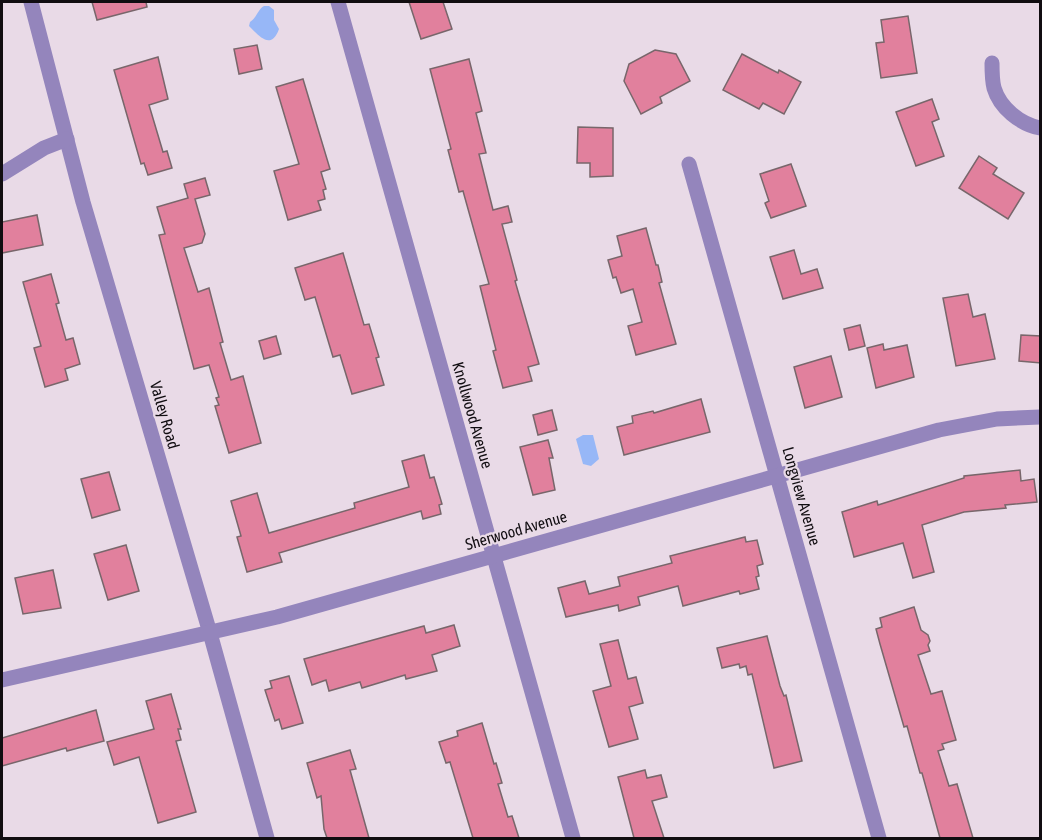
<svg xmlns="http://www.w3.org/2000/svg" width="1042" height="840" font-family="'Asap Condensed',sans-serif">
<style>
.water{fill:#97b7f7}
.building{fill:#e1809d;stroke:#78666b;stroke-width:1.5}
.lines{fill:none;stroke-linecap:round;stroke-linejoin:round}
.street{stroke:#9485bc;stroke-width:15}
.labels{text-anchor:middle;dominant-baseline:central;stroke-width:4.5;stroke-linejoin:round;paint-order:stroke}
.street-label{font-size:16px;fill:#110d11;stroke:#e9dae7}
</style>
<rect width="100%" height="100%" fill="#e9dae7"/>
<g class="water">
<path d="M264,6H269L274,10V20L279,29C271,51 259,36 249,26L250,22C258,16 258,9 264,6Z"/>
<polygon points="583,435 593,435 599,459 591,466 583,464 576,439"/>
</g>
<g class="building">
<polygon points="92,2 146,2 147,7 97,20"/>
<polygon points="409,2 443,2 452,29 421,39"/>
<polygon points="908,16 917,73 881,78 876,43 884,42 881,20"/>
<polygon points="257,45 262,69 239,74 234,49"/>
<polygon points="655,50 676,54 690,81 660,97 662,103 641,114 624,81 629,64"/>
<polygon points="742,54 778,73 779,70 801,82 784,114 763,103 759,109 723,90"/>
<polygon points="158,57 168,99 149,105 163,152 167,151 172,168 148,175 144,163 141,164 114,70"/>
<polygon points="469,59 482,111 476,113 486,153 479,154 493,210 508,206 512,222 502,224 517,280 515,281 539,364 528,367 532,381 503,388 493,351 496,350 480,286 489,284 463,191 459,192 448,150 451,149 430,69"/>
<polygon points="303,79 330,169 321,172 326,189 323,190 325,199 318,201 321,210 288,220 274,171 299,164 276,87"/>
<polygon points="932,99 939,119 932,122 944,156 916,166 896,112"/>
<polygon points="578,127 613,128 613,176 590,177 590,163 577,163"/>
<polygon points="979,156 997,168 993,174 1024,193 1008,219 959,188"/>
<polygon points="791,164 806,206 771,218 765,203 769,201 760,174"/>
<polygon points="205,178 210,195 195,199 205,234 202,243 184,248 198,292 209,288 223,342 220,343 231,380 243,376 261,443 229,453 215,406 219,405 216,398 219,397 209,365 194,369 159,235 165,234 157,207 188,198 184,184"/>
<polygon points="37,215 43,245 2,253 2,222"/>
<polygon points="646,228 656,265 658,265 662,282 659,283 676,344 636,355 628,326 642,322 633,289 621,293 616,277 613,278 608,260 622,256 617,236"/>
<polygon points="794,250 801,274 817,269 823,288 783,299 770,257"/>
<polygon points="343,253 364,325 369,324 379,357 376,358 384,385 352,394 340,355 333,357 315,297 305,300 295,268"/>
<polygon points="51,274 59,303 56,304 66,340 73,338 80,364 65,369 68,380 45,387 34,348 41,346 23,282"/>
<polygon points="968,294 973,317 985,314 995,359 956,366 943,298"/>
<polygon points="860,325 865,346 849,350 844,329"/>
<polygon points="1021,335 1041,336 1041,363 1019,361"/>
<polygon points="276,336 281,354 264,359 259,341"/>
<polygon points="883,344 884,350 907,345 914,377 876,388 867,348"/>
<polygon points="831,356 842,397 805,408 794,367"/>
<polygon points="701,399 710,432 624,455 617,427 633,423 632,416 653,411 654,413"/>
<polygon points="552,410 557,430 538,435 533,415"/>
<polygon points="548,440 553,458 549,458 555,490 533,495 520,447"/>
<polygon points="424,455 430,478 434,477 442,504 439,505 441,514 423,519 421,511 279,553 282,562 247,572 237,537 241,536 231,501 257,493 269,533 355,508 354,503 409,487 402,461"/>
<polygon points="1020,470 1021,481 1034,479 1037,502 1005,505 1006,508 964,512 922,525 934,572 913,578 903,543 854,557 842,512 877,501 878,505 964,478 964,476"/>
<polygon points="109,472 120,510 92,518 81,479"/>
<polygon points="745,537 746,542 757,540 763,564 757,566 759,576 756,577 759,589 740,594 739,591 683,606 678,586 638,597 640,605 619,611 618,605 566,617 558,588 585,581 589,594 620,586 618,577 672,563 670,556"/>
<polygon points="126,545 139,591 108,600 94,554"/>
<polygon points="53,570 61,608 23,614 15,578"/>
<polygon points="914,607 921,630 928,635 930,641 928,645 930,651 918,655 931,694 942,691 956,740 942,744 944,749 938,751 949,786 957,784 973,838 940,838 922,773 920,773 907,726 904,727 880,644 876,629 882,627 880,618"/>
<polygon points="454,625 460,646 432,655 437,671 406,679 405,675 362,688 360,682 329,691 326,680 312,685 304,659 424,626 426,633"/>
<polygon points="767,636 780,686 784,696 786,695 802,761 774,768 752,674 748,675 746,666 740,668 739,664 722,668 717,648"/>
<polygon points="618,640 628,679 636,677 643,703 629,707 638,739 609,747 593,691 611,686 600,644"/>
<polygon points="289,676 303,723 282,729 279,719 275,721 265,690 272,688 270,681"/>
<polygon points="171,694 181,729 178,729 181,740 176,741 196,812 158,823 139,757 114,765 107,742 154,729 146,701"/>
<polygon points="96,710 104,741 67,751 66,748 2,766 2,738"/>
<polygon points="482,723 494,764 496,763 502,783 498,784 508,817 512,816 519,838 473,838 450,762 446,763 439,742 458,736 457,731"/>
<polygon points="350,750 356,769 350,770 369,838 327,838 324,829 321,796 317,798 307,763"/>
<polygon points="645,770 647,778 661,775 667,797 652,801 664,838 634,838 618,777"/>
</g>
<g class="lines">
<g class="street">
<polyline points="31,2 83,202 210,633 267,838"/>
<polyline points="338,2 573,838"/>
<path d="M992,63C992,71 992,80 994,88C1000,108 1020,124 1040,128"/>
<polyline points="689,164 879,838"/>
<polyline points="2,174 44,148 67,139"/>
<polyline points="2,680 277,617 939,430 997,419 1040,417"/>
</g>
</g>
<g class="labels">
<g class="street-label">
<text transform="translate(165 415) rotate(74)">Valley Road</text>
<text transform="translate(473 415) rotate(74)">Knollwood Avenue</text>
<text transform="translate(802 496) rotate(74)">Longview Avenue</text>
<text transform="translate(516 530) rotate(-16)">Sherwood Avenue</text>
</g>
</g>
<rect width="1042" height="840" fill="none" stroke="#110d11" stroke-width="6"/>
</svg>
